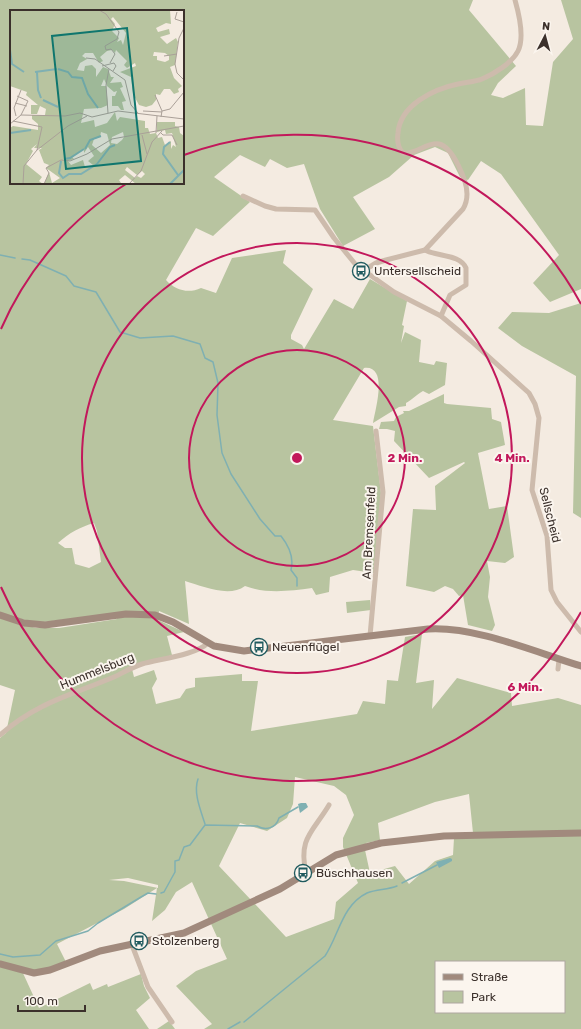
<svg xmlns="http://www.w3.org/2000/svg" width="581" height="1029" font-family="Rubik,sans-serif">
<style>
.green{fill:#b8c4a0;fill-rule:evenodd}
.water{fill:#7fb0b2}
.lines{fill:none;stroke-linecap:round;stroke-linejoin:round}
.stream{stroke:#7fb0b2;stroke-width:1.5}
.street{stroke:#cdbbac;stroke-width:5}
.secondary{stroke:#a18a7d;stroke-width:7}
.ring{fill:none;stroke:#c2185b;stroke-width:2}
.labels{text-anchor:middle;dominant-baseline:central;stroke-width:4;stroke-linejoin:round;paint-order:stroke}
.poi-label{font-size:12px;fill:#3b302b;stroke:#fbf5ee;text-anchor:start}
.street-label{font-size:12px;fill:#3b302b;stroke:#fbf5ee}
.inset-river{fill:none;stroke:#7fb0b2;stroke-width:2}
.inset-road{fill:none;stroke:#aaa098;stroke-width:1}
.view{fill:#0f766e;fill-opacity:0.15;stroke:#0f766e;stroke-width:2}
.inset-edge{fill:none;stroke:#3b302b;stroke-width:2}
.centre{fill:#c2185b;stroke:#fbf5ee;stroke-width:2}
.ring-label{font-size:12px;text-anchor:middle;font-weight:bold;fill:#c2185b;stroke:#fbf5ee;stroke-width:4;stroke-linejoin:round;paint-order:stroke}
</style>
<rect width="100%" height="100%" fill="#f4ebe1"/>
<g class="green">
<path d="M0,0H473L469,10L516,66L498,83L491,95L503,98L525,88L526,125L543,126L553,62L573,39L561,0H581V289L550,302L533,283L559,255L501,174L481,161L468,180L460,177L448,153L435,147L414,155L389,177L353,197L375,229L343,246L320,209L304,164L287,168L270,159L265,167L240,155L214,177L250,202L213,236L196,228L166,280C175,290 188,294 201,288L216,293L232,258L286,250L283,263L313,289L291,335V339L302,345L304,349L334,299L353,309L370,279L407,301L402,325L404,326L401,343L405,332L421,340L419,362L434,365L436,361L447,363L445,385L429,394L423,391C416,395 413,399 406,403V406L399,407L373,423C375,410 389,365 364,368L333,420L373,426L381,493L374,573L353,570L330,577L329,592L316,595L312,588C289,591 267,594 245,586C229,598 202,586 185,581L189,624L159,611L158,620L184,632L167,636L172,655L132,669L134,677L154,670L157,679L152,688L156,704L180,698L186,689L195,687V678L242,674V681H258L251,731L357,714L363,701L385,704L387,680L398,681L405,637L422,634L416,683L434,680L432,709L457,678L511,693L512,706L558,698L581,705V831L473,833L469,794L435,802L378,823L380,840L366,843L365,850L370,873L395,866L409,884L435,861L453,855L454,838L581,835V1029H204L212,1024L176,986L196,971L227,959L192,882L176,892L165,910L152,921L157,888L124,909L57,944L67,964L50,970L22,971L39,1008L90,983L93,990L107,984L108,987L141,974L144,986L150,998L136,1010L149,1029H0V738L6,733L15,690L0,685V618L36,628H59L117,619L116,613L36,623L0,613ZM11,11H183V183H11ZM94,523L97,531L101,562L89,568L75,564L72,548H65L58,543C69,533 80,527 94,523ZM295,777L334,786L346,795L354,815L343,838V847L358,883L336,902L334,919L286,937L219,866L240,823L267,831L287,818L293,804ZM128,878L158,885V888L124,881L109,880ZM436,962H564V1012H436Z"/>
<polygon points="581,303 581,518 573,513 576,376 522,346 498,328 512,312 549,313"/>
<polygon points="444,394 444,403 447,404 491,408 492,419 501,422 505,445 478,453 489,509 507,506 514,557 505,563 487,561 490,577 488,597 495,625 492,631 468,625 463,595 459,596 453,589 445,586 434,592 406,586 413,509 436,510 435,486 465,463 464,462 429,478 394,441 395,431 387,429 379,429 381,422 394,421 396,417 404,413 403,411 409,411"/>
<polygon points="370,600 371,610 347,613 346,602"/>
<polygon points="169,1021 175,1029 157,1029"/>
</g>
<g class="water">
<polygon points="301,803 306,803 308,807 300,813 298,804"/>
<polygon points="450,858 452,859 452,861 439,868 436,862"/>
</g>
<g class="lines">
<g class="stream">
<polyline points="0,255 15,258"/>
<path d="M22,259L30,260L66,276L74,286L96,292L120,332L140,338L173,336L200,344L205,358L213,362L218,383L217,415L222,453L231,474L260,519L275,536H281C289,546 294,558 291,570L297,578V586"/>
<path d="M198,779C193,793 201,811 205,824"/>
<polyline points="402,883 437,865"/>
<path d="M161,893L164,892L175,872V861L179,860L184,847L190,845L205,825L257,826C266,831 276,828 279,818L298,807"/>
<polyline points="0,954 13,957 40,955 56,941 88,931 98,923 141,897 148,893 156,894"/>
<path d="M244,1022L325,956C339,935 342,905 367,893C377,889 387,890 397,886"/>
<polyline points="228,1029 240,1022"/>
</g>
<g class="street">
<polyline points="243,196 265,206 276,209 315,210 334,238 356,265 394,292 441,316 471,341 529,393 535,404 539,418 532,490 547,536 551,590 557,602 581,632"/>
<path d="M425,250C438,257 460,254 466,268V285L450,295L441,316"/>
<path d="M363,271L376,263L386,260L425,250L463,209C466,204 467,199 467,194C467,181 453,147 439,144C426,142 416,155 403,153C398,148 397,140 398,133C400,105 434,89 458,84C466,82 475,82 482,79C494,74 512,63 518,51C525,37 519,14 515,0"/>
<polyline points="370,636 383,492 376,431"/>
<polyline points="558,669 559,660"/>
<path d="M0,735C36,703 71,695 114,677C123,673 132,667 142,664C159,659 196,655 208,643"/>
<path d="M306,873C298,838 313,832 329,805"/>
<polyline points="132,945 148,987 172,1022"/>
</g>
<g class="secondary">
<path d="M0,615L24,623L45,625L126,614L155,615L173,622L214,646L244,651L428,629C475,626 535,652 581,666"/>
<polyline points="0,964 34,973 50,970 100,951 184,933 280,889 336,855 381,843 444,836 581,833"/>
</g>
</g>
<g class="ring">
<circle cx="297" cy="458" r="108"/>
<circle cx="297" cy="458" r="215"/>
<path d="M581 612A323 323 0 0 1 1 587M1 329A323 323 0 0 1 126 184M184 155A323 323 0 0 1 581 304"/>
</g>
<defs>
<g id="bus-ring" transform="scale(0.9)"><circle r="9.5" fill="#fbf5ee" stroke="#1f5a5e" stroke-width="1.5"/><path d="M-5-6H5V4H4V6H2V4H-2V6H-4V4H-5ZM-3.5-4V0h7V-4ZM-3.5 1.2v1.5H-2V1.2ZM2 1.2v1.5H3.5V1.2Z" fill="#1f5a5e"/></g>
</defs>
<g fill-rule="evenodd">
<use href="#bus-ring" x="361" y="271"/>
<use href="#bus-ring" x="259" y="647"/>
<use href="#bus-ring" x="303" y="873"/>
<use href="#bus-ring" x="139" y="941"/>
</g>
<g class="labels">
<g class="poi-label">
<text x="374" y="271">Untersellscheid</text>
<text x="272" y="647">Neuenflügel</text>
<text x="316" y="873">Büschhausen</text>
<text x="152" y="941">Stolzenberg</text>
</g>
<g class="street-label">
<text transform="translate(550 515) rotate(76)">Sellscheid</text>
<text transform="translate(369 533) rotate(-87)">Am Bremsenfeld</text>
<text transform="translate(97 671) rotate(-22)">Hummelsburg</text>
</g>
</g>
<g transform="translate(10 10)">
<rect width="174" height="174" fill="#f4ebe1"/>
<path d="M0,0H160L161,14L156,13L146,18L148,22L159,19L160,24L150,27L157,34L166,28L168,32L165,55L160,57L164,68L172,76L168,79L169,82L164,84L160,79H154L150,85L146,84V90L142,95L136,97L129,95L123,84L121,67L110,62L126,56L125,53L117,58L114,55L117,51L106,40L105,43L102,40L97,41L90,47L93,51L89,53L83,43H75L72,46L77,49L70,53L67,60L74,61L75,56L82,55L86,59V67L93,57L98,59L101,67H104L100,73L111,72L113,77L110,78L116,91L112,92L114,100H111L108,96H102V86H105L107,81L104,82L97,76L94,69L91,76H96L98,95L91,98L74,99L71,113L84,110L85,117L97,113L105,102L107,111L110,107L135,111V118H138L140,124L146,123L148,128L152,127L155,135L161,131V139L163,135L166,137L162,123L156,124L155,120L147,122V112H165V116L169,117L170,123L174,126V174H126L115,165L109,170L111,173L108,174H34L39,162L42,173L50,168L36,158L39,155L34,153L29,140L32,138H24L27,134L21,139L23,141L16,154L32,167L29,171L33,174H0V118L3,116L28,120V114L22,109V105H35L36,99L30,96L27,104H21V95H28L16,85L17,82L0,76ZM103,7L116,23L113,35L111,30L107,32L109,28L102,21L105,14L101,9ZM144,42L155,43L159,46V50L155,52L147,50V46H143ZM91,122L97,124L100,135L91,143L82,135L84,129L90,127ZM113,122L114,127L112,130L107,134L101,133L102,127ZM78,137L84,146L78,151L83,155L75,157L73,150L61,155L58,151L64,149L62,147L74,139V143ZM117,157L127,165L132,161L135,164L131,168L127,166L125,168L115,160Z" fill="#b8c4a0" fill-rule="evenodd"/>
<path class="inset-river" d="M0,40L2,54L14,62M48,59L58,62L62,67L72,68L78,84L88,98M25,62L47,59M27,62L28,80L31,88M33,90L48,97M0,123L21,120M160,132L154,137L153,144L168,165M75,139L80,130L91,126M54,149L60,148L74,139M51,151L49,163L53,168L59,164H71L87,154M87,154L100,137L105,135M160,174L174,160"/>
<path class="inset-road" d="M89,0L96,4L109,22L107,29L95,36L96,40L101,39L105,44L100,53M167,2L165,9L174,12M174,18L169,28L165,54L167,63L174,70M154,46L167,44M76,48L85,49L115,70L121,95L128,103M92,56L104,53L106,56L103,61M145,85L152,101L151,107M7,86L18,91L11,105M5,93L17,96M133,101L152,102M152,101L160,99L174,82M98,103L96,75L99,59M6,106L4,98L11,80M3,111L32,117L27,140L14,156L13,174M0,114L11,105L55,106L70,103L82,107L108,101L174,109M146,123L147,106M151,123L153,125H162L167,135M132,125L137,144M27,140L58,116L77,106M34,174L39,163L36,158L51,150L60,151L77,144L102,129L174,116M119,174L131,161L142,132L152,121"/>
<path class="view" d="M117,18L131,151L56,159L42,26Z"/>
<rect width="174" height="174" class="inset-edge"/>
</g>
<circle cx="297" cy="458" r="6" class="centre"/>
<g class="ring-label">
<text x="405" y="462">2 Min.</text>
<text x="512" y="462">4 Min.</text>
<text x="525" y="691">6 Min.</text>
</g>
<rect x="435" y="961" width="130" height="52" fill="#fbf5ee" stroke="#aea6a0"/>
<rect x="443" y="974" width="20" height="6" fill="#a18a7d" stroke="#aea6a0"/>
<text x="471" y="981" font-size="12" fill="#3b302b">Straße</text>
<rect x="443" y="991" width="20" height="12" fill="#b8c4a0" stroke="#aea6a0"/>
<text x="471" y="1001" font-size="12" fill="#3b302b">Park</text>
<g transform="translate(545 36) rotate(6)" stroke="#fbf5ee" stroke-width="3" paint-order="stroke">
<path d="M0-3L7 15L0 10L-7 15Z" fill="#3b302b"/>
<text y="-6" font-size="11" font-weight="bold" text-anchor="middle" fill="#3b302b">N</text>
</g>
<path d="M18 1005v6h67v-6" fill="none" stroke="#3b302b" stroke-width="2"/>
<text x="24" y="1005" font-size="12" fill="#3b302b" stroke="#fbf5ee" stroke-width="3" paint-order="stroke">100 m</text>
</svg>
